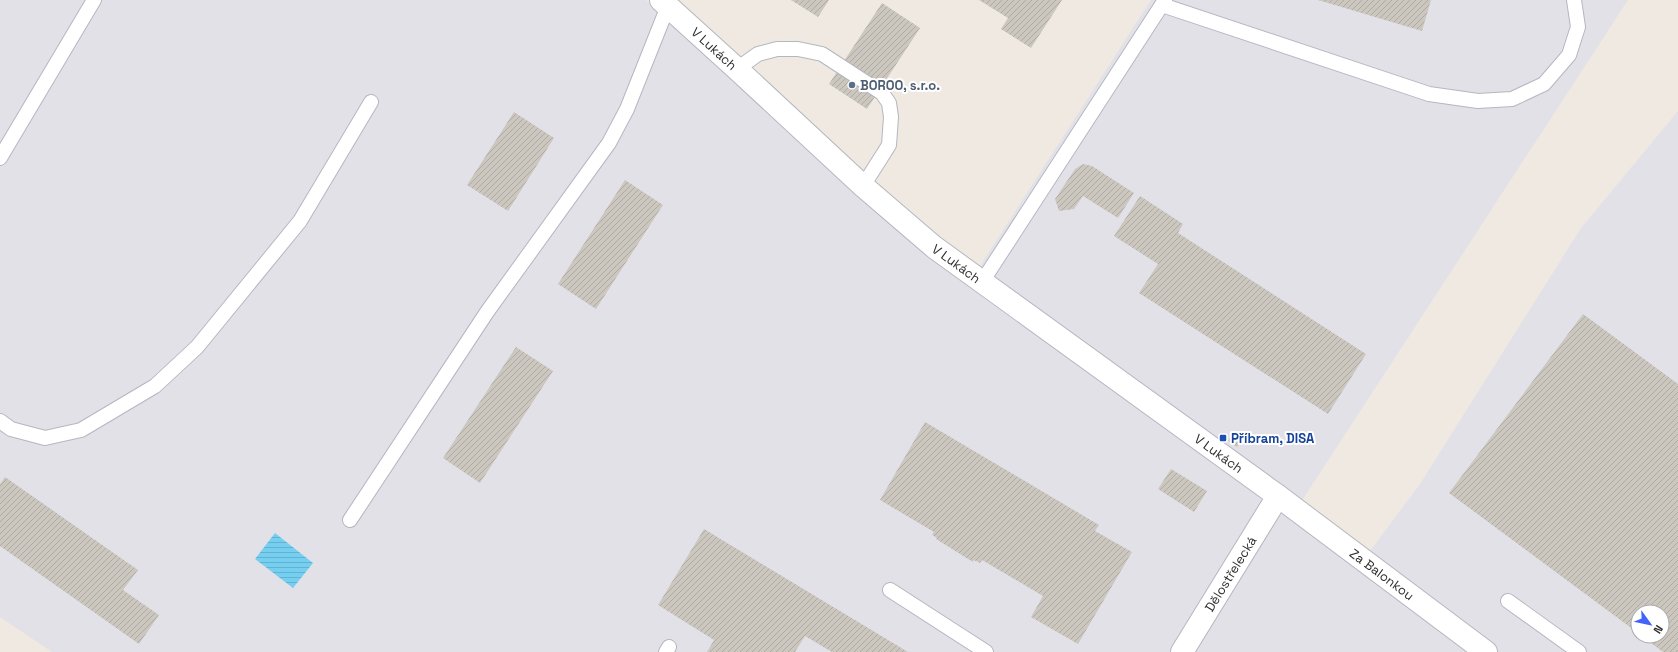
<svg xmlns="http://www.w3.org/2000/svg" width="1678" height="652" font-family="'Space Grotesk',sans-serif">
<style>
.industrial{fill:#e3e1e8;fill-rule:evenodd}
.water{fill:url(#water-rules)}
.building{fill:url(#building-hatch)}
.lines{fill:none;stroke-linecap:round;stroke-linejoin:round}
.lane-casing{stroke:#b4b7c1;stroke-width:16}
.street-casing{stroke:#b4b7c1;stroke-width:24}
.lane{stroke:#fff;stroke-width:14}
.street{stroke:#fff;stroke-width:22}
.service-dot{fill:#5c6f8a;stroke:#fff;stroke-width:1.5}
.transit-dot{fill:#1a4fb4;stroke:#fff;stroke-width:1.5}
.labels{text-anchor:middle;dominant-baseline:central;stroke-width:4;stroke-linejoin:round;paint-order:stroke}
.street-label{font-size:13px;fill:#2e2e2e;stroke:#fff}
.service-label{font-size:13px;font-weight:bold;fill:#4e5e75;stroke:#fff;text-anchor:start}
.transit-label{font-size:13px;font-weight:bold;fill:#164399;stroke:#fff;text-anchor:start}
</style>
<defs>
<pattern id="water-rules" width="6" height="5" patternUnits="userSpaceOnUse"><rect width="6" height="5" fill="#75cff0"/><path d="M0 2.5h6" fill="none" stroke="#66b2ce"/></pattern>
<pattern id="building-hatch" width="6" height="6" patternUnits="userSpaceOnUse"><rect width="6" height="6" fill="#cbc7bf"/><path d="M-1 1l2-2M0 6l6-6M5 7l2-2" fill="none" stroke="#afaba4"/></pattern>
</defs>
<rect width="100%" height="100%" fill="#efe9e1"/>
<path class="industrial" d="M0,0H646L863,186L973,277L1151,0H1628L1301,502L1370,551L1420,484L1581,228L1678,111V652H52L0,617ZM1638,612H1662V636H1638Z"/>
<polygon class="water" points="275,533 313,563 293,588 255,559"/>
<g class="building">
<polygon points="791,0 829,0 818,17"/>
<polygon points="979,0 1062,0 1031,48 1001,29 1008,18"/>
<polygon points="1318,0 1431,0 1422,31"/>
<polygon points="882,3 920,28 867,109 829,84"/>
<polygon points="514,112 554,138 508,211 467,185"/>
<polygon points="1083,164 1092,166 1134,193 1118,218 1083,196 1074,209 1059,211 1055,199 1075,169"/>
<polygon points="625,180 663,205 596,309 558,284"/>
<polygon points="1140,196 1183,224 1178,233 1366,354 1328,414 1139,293 1158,264 1114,236"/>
<polygon points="1583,314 1678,384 1678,652 1663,652 1642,636 1662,636 1662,612 1638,612 1638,633 1449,493"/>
<polygon points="516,347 553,371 480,483 443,458"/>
<polygon points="925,422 1099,525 1095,531 1132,552 1078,644 1031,617 1043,596 982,560 980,563 974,560 973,562 936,539 937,538 932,535 934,532 880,500"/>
<polygon points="1232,435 1241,442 1237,447 1228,441"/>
<polygon points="1171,469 1207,491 1194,512 1158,489"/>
<polygon points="5,477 138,570 123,590 159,615 139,644 0,546 0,484"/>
<polygon points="704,529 825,602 908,652 832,652 805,636 795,652 707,652 714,640 658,605"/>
</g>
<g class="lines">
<g class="lane-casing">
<g id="lane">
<polyline points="1162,5 1429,94 1478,101 1512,99 1544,84 1569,55 1578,27 1574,0"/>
<polyline points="737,69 758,54 777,49 798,49 822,54 882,93 889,103 891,117 889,145 863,186"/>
<polyline points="0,158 94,0"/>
<polyline points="982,282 1165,0"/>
<polyline points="0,421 11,429 45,438 81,430 155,386 197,347 300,221 371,102"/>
<polyline points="350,520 487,312 609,143 627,109 668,6"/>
<polyline points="890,590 986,652"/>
<polyline points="1508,601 1579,652"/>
<polyline points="666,652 669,647"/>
</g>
</g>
<g class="street-casing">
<g id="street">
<path id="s1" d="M661,0L737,69L863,186L934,247L1278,496L1486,652"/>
<path id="s2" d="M1182,652L1278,496"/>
</g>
</g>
<use href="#lane" class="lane"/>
<use href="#street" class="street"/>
</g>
<circle class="service-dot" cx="852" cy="85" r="4"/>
<rect class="transit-dot" x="1219" y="434" width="8" height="8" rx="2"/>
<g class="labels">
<g class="street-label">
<text stroke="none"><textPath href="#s1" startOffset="72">V Lukách</textPath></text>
<text stroke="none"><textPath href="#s1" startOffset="396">V Lukách</textPath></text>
<text stroke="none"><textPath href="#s1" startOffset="720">V Lukách</textPath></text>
<text stroke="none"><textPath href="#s2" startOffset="92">Dělostřelecká</textPath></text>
<text stroke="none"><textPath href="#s1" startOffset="923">Za Balonkou</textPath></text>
</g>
<g class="service-label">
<text x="860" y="85">BOROO, s.r.o.</text>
</g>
<g class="transit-label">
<text x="1231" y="438">Příbram, DISA</text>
</g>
</g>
<g transform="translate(1650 624) rotate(123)"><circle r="19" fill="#ffffff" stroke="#ababab"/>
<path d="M0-3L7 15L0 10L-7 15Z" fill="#4264fb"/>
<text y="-6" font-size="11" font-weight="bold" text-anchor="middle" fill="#2e2e2e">N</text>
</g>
</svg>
